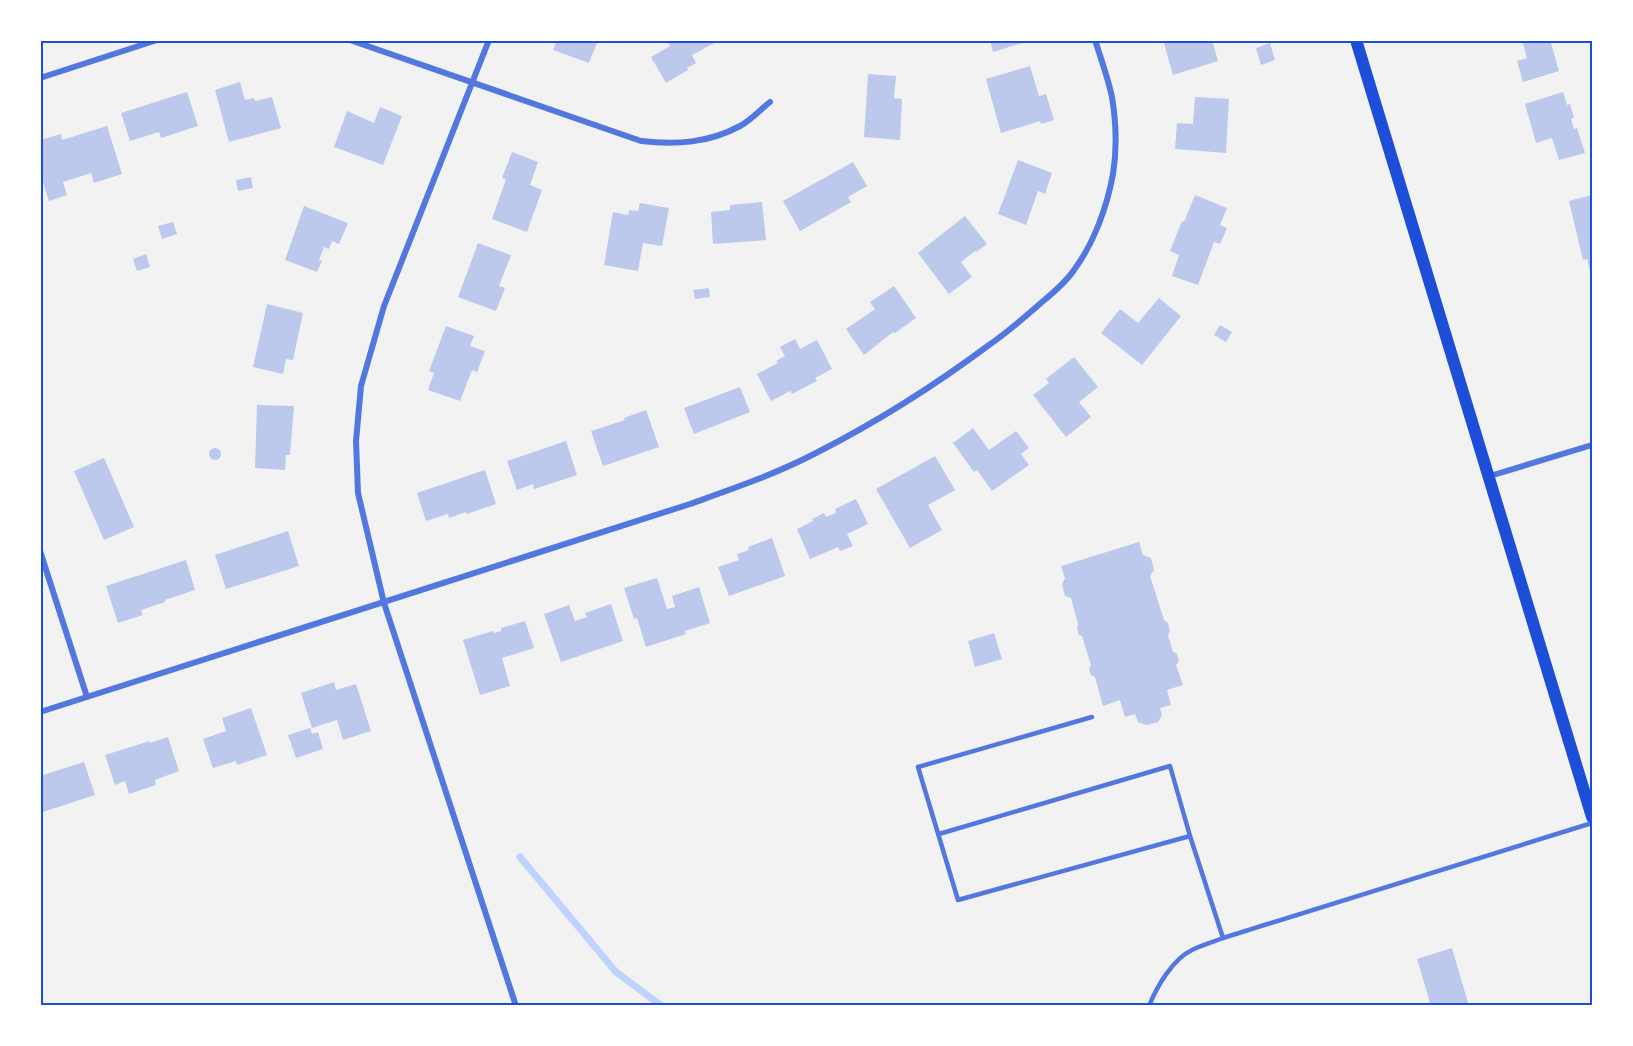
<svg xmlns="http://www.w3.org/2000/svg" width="1633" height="1046" font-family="Mulish,sans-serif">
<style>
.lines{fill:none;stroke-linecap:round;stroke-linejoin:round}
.stream{stroke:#bfd3fe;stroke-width:7}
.building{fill:#bdc9ec}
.service{stroke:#5277de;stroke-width:4.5}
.minor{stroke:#5277de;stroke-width:6}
.secondary{stroke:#1d4ed8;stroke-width:12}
.neatline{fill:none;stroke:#1d4ed8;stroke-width:2}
</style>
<rect width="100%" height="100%" fill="#f2f2f2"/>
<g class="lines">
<polyline class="stream" points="520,857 616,972 662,1006"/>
</g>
<g class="building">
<polygon points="557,40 598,40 589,63 553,50"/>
<polygon points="667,40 720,40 692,55 696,63 687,68 688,70 666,83 651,57 670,46"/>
<polygon points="990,40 1029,40 1029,41 993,52"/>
<polygon points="1163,40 1200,40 1200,42 1212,40 1218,61 1173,75"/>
<polygon points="1522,40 1550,40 1559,71 1523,82 1517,61 1527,58"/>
<polygon points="1270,43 1275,60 1261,65 1256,48"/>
<polygon points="1030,66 1039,96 1046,94 1054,120 1041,124 1040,121 1001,133 986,79"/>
<polygon points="868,74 896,76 894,98 902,99 900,140 864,137"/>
<polygon points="240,82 245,100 254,98 255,101 272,97 281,128 229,142 215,90"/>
<polygon points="187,92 198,126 161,138 159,132 130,141 121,113"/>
<polygon points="1563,92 1567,105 1570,104 1574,118 1571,119 1574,129 1577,128 1585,153 1559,160 1552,138 1536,143 1525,104"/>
<polygon points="1195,97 1229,99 1226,153 1175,149 1177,123 1193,124"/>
<polygon points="380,107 402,116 383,165 334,147 347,111 374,123"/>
<polygon points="107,126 122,174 94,183 91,173 63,182 67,195 49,201 40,174 40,140 61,134 62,140"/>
<polygon points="512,152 538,162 530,185 542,190 527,232 492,219 506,179 502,178"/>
<polygon points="1018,160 1052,173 1045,194 1038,191 1026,225 998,214"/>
<polygon points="853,162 867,186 848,197 851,202 800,231 783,201"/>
<polygon points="251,177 253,188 238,191 236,180"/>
<polygon points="1195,195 1227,208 1220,225 1227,228 1220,244 1214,242 1198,285 1172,276 1179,255 1170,251 1182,221 1184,222"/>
<polygon points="1592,195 1592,270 1590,271 1587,259 1583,260 1569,201"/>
<polygon points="762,202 766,240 713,244 711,212 730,210 730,205"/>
<polygon points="640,203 669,208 662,246 643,243 638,271 604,265 613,212 628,215 629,210 638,211"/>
<polygon points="304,206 348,223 339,244 332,241 329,249 324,247 319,260 322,261 317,272 285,260"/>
<polygon points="965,216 987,244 976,252 975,251 961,262 972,277 949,294 918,253"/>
<polygon points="173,222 177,234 162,239 158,226"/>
<polygon points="478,243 511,255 499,286 505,288 496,311 458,297"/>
<polygon points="146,254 150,267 137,271 133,259"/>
<polygon points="894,286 916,318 895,333 893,332 864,355 846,329 875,309 870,302"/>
<polygon points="709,288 710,297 695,299 693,290"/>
<polygon points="1159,298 1181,316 1142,365 1101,333 1120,309 1138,323"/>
<polygon points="267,304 303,313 293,360 286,359 283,374 253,367"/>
<polygon points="1220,325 1232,332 1226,342 1214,335"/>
<polygon points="446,326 474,336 470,346 485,351 477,372 472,370 460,401 428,390 434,373 429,371"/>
<polygon points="795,339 800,349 817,340 832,369 815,378 817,381 792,394 790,391 771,401 757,374 778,363 776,361 785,356 780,347"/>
<polygon points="1074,357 1098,387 1079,402 1091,417 1066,437 1033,395 1049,383 1046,379"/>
<polygon points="740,387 750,412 694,434 684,408"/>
<polygon points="257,405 294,406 290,455 286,455 285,470 255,468"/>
<polygon points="646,410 659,447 603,466 591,431 625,420 624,418"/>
<polygon points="973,428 989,450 1016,431 1029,448 1021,454 1029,465 992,491 977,470 974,472 953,443"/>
<polygon points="566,441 577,475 534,489 533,484 517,490 507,461"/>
<circle cx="215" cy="454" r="6"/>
<polygon points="935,456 955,490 928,505 942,530 910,548 876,489"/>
<polygon points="104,458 134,527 104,540 74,471"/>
<polygon points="485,470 496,504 467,514 466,512 449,518 448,514 426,521 417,493"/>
<polygon points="856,499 868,524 847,534 853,546 840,551 838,547 810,559 797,529 813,521 812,519 824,513 826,517 836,513 835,509"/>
<polygon points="288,531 299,566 226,589 215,555"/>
<polygon points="772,538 785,576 729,596 718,567 739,560 737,554 749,550 748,547"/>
<polygon points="1139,542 1143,555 1151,558 1154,570 1150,576 1164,620 1168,623 1170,631 1168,635 1173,652 1177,654 1179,661 1176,665 1183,685 1167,690 1171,705 1160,708 1162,715 1158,722 1146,725 1138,722 1135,714 1125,717 1120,700 1103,706 1095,677 1091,675 1089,669 1091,665 1082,636 1079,635 1077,629 1078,624 1071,598 1065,596 1062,584 1065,579 1061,566"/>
<polygon points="186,560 195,590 165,600 165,602 141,610 143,615 118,623 106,586"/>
<polygon points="657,578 667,609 675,607 672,596 699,587 710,623 685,631 686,634 646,647 637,618 634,619 624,588"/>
<polygon points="611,604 623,641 561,662 544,614 569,605 575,621 587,617 585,613"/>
<polygon points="525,621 534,648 502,658 510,686 480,695 463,640 493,631 494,633 501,631 501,628"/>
<polygon points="994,633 1002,659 975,667 968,641"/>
<polygon points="334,682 336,690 356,684 371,731 343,740 337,720 312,728 301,693"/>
<polygon points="251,708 267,755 237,765 236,761 213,768 203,739 226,731 222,718"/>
<polygon points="310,728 312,734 318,732 323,749 296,758 288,735"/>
<polygon points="168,737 179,771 155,780 156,785 129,794 125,781 115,785 105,755 150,741 150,743"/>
<polygon points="84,762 95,795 40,813 40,776"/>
<polygon points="1452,948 1469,1006 1431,1006 1417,959"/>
</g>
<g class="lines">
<g class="service">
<polyline points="1092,717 918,767 958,900 1190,836 1223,938"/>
<polyline points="939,834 1170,766 1190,836"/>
<path d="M1149,1006C1157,986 1173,959 1192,950C1202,945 1213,942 1223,938L1592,823"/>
</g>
<g class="minor">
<path d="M350,40L641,141C676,145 709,143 740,126C751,120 760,110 770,102"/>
<polyline points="489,40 384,306 361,386 356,441 358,493 384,603 516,1006"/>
<polyline points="40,78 157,40"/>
<polyline points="1490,476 1592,445"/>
<polyline points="40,551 87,697"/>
<path d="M40,712L690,504C732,489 776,474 816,453C877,422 934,386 989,345C1008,332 1025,317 1042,302C1053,293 1066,282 1074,270C1094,243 1107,207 1113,174C1117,150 1116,122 1112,97C1108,78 1101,59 1095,40"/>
</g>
<polyline class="secondary" points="1356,40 1592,817"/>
</g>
<rect width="1633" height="1046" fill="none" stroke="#ffffff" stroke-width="84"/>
<rect x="42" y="42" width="1549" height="962" class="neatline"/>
</svg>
